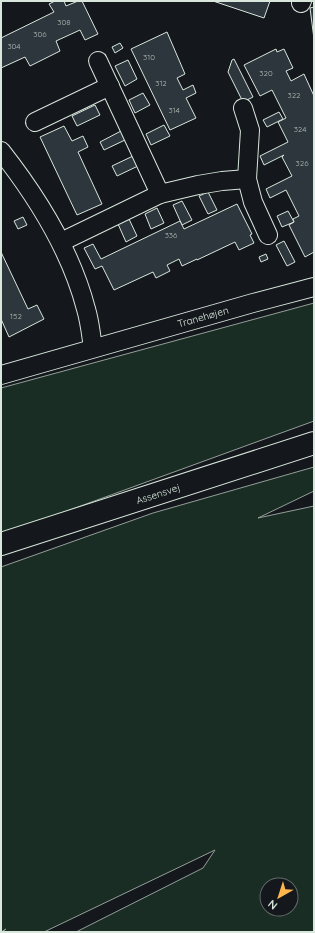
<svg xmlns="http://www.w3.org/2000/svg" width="315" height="933" font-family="Quicksand,sans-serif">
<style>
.green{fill:#1a2d24;stroke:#939e99;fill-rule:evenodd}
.building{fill:#2c363c;stroke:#d8e6dc}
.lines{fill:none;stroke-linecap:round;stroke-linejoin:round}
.minor-casing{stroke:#d8e6dc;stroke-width:20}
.secondary-casing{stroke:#d8e6dc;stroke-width:24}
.minor{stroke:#14181c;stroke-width:18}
.secondary{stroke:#14181c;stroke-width:22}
.labels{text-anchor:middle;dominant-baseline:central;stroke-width:3;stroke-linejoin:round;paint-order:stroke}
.number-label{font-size:8px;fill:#adbab4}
.street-label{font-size:10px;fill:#d8e6dc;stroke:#14181c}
</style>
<rect width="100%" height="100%" fill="#14181c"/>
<g class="green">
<polygon points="314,303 314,421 1,535 1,388"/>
<path d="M314,467V491L258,518L314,506V932H76L203,868L215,850L44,932H2L6,929L1,932V567L153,513ZM267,885H291V909H267Z"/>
</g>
<g class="building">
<polygon points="55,1 64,1 66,6 78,1 82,1 98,34 85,40 80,30 56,41 60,51 30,66 25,57 1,68 1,38 54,12 49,4"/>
<polygon points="213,1 270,1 264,18"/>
<polygon points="314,7 314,39 310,8"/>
<polygon points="167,32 185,74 177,78 183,90 193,85 196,93 186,98 196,118 170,130 131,49"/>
<polygon points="120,43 123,48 115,53 112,47"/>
<polygon points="276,49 277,52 284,49 293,68 286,71 291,81 304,74 314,96 314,252 305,257 289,225 294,222 293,219 299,216 286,190 270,198 266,189 292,176 282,157 284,155 264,165 260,156 288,142 278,122 286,118 272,90 260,96 244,65"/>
<polygon points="234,59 253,97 243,102 228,72 232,60"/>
<polygon points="128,60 137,79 125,86 115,66"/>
<polygon points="143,93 150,105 135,113 129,100"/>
<polygon points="95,105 100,115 77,126 72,116"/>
<polygon points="279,112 283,119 267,127 263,120"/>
<polygon points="164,125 170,136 151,145 146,134"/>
<polygon points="64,126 72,141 83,136 88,147 78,152 102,204 77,215 40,137"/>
<polygon points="121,131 125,140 104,150 100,142"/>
<polygon points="133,156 138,166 117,176 112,166"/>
<polygon points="208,192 217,210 208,214 199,196"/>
<polygon points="182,201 192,220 182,225 173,205"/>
<polygon points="237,204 252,234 250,235 254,243 239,250 235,242 197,260 197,259 182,266 179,259 167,265 170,271 156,278 153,272 114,290 102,266 95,269 84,248 93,244 101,259 180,221 184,229"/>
<polygon points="157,208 164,223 151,229 145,214"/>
<polygon points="288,211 294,222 282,227 277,216"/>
<polygon points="23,217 27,225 18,229 14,221"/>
<polygon points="129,219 137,236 126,242 118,224"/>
<polygon points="284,241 295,262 287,266 276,245"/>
<polygon points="1,252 28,309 37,305 44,319 9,337 1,319"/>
<polygon points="266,254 268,259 261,262 259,257"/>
</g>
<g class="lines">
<g class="minor-casing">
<g id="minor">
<polyline points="301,3 302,1"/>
<polyline points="98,61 160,194"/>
<polyline points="243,108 250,130 247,179 253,202 268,235"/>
<polyline points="35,122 110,86"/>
<path d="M1,151C38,198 71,251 86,309C90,322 91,335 93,348"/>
<polyline points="61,242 160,194 198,185 222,181 247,179"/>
<polyline points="1,375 253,303 314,287"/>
</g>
</g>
<g class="secondary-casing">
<polyline id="secondary" points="1,544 314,443"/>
</g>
<use href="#minor" class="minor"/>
<use href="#secondary" class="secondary"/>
</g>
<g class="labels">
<g class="number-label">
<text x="64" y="22">308</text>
<text x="40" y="34">306</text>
<text x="14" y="46">304</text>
<text x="149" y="57">310</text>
<text x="266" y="73">320</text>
<text x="161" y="83">312</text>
<text x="294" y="95">322</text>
<text x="174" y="110">314</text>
<text x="300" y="129">324</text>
<text x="302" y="163">326</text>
<text x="171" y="235">336</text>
<text x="16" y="316">152</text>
</g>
<g class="street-label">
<text transform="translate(203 317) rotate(-16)">Tranehøjen</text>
<text transform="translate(158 494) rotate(-18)">Assensvej</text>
</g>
</g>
<rect width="315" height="933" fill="none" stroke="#d8e6dc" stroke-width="4"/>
<g transform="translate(279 897) rotate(219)"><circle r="19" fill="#14181c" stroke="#626a69"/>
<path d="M0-3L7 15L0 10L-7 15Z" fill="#ffb74d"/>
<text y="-6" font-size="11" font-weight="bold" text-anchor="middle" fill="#d8e6dc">N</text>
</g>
</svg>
